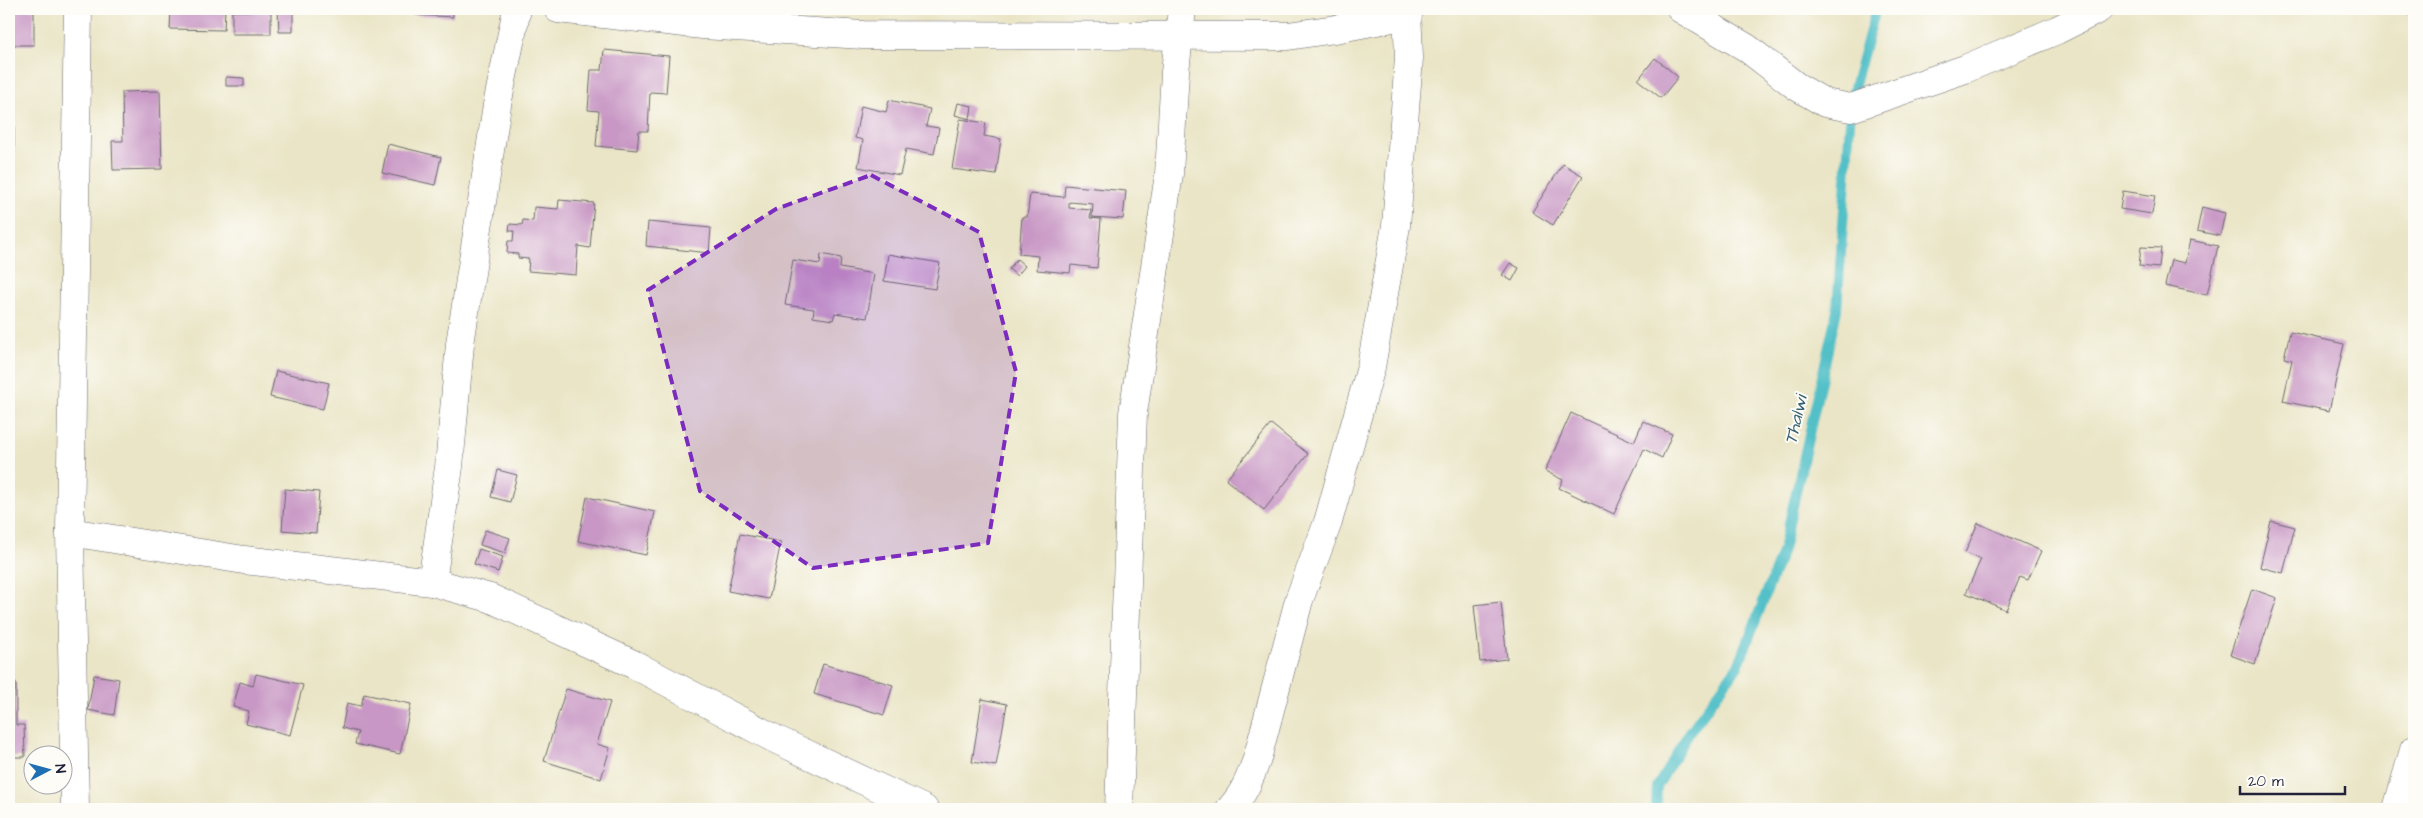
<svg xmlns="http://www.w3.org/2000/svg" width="2423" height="818" font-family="'Architects Daughter',sans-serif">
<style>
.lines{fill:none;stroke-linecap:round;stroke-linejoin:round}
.stream{stroke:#52c0c8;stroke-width:10}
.building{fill:#c897c5}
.minor-casing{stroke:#68666c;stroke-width:29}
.tertiary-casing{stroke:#68666c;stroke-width:29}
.minor{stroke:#fff;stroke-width:28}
.tertiary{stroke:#fff;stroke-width:28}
.marked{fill:#7b2cbf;fill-opacity:0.2;stroke:#7b2cbf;stroke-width:4;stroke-dasharray:10 6;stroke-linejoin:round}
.labels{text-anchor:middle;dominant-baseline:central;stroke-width:4;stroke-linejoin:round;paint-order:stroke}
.water-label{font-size:18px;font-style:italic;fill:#356173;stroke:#fdfcf7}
</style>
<rect width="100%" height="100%" fill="#fdfcf7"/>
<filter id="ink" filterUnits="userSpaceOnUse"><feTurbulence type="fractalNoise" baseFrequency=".02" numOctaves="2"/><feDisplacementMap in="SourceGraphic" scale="10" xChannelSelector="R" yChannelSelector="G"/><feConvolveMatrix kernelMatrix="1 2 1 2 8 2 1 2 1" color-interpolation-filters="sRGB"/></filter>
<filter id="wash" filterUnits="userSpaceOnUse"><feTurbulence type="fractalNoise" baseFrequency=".0096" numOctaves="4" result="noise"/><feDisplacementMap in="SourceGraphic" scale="20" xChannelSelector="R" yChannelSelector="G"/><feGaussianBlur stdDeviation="1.12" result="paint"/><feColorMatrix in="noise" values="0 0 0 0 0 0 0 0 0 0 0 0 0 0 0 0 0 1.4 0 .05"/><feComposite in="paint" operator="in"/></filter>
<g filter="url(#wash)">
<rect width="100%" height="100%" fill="#eae5c6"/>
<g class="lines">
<polyline class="stream" points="1656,809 1657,787 1687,736 1739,664 1783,550 1837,310 1851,108 1853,91 1876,9"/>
</g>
<g id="blocks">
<g class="building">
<rect x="9" y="9" width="25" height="36"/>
<polygon points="171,9 225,9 224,30 170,29"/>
<polygon points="278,9 293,9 293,32 279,32"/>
<polygon points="416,9 453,9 453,17 416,15"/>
<polygon points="2387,9 2414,9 2414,15 2387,10"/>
<rect x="232" y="11" width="39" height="23"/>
<polygon points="604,50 669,56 666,93 650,92 648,131 639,131 637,150 596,146 599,111 588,110 591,70 602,70"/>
<polygon points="1655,58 1678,77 1661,98 1638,80"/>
<polygon points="226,77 244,78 244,86 226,86"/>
<polygon points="160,91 162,169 113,170 112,141 123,141 122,92"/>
<polygon points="889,100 930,109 926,126 939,128 934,154 906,149 900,175 858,167 863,140 855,138 861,106 886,112"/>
<polygon points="958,103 972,106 970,119 955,115"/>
<polygon points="960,119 986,123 984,136 1001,139 996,175 952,169"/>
<rect x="9" y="126" width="5" height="32"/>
<polygon points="388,144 441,157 435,185 382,173"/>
<polygon points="1563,164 1583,176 1553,225 1532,212"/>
<polygon points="1065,185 1126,191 1123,219 1092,217 1093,204 1069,202 1069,208 1091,210 1090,218 1101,219 1097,268 1071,265 1070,273 1037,270 1038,256 1019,254 1022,217 1027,217 1030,194 1064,197"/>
<polygon points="2123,191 2155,196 2152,214 2120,209"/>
<polygon points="559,200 594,203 590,248 578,246 576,275 528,271 529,259 518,258 518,254 507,253 508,241 513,241 514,231 509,231 510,224 522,225 523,220 533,221 534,207 558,209"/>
<polygon points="2202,207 2225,213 2220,236 2197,231"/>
<polygon points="648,222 711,228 709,253 646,246"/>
<polygon points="2190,240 2218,246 2207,295 2165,286 2171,260 2185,263"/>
<polygon points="2141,247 2161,248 2159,268 2139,266"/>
<polygon points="821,254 841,258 840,268 874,274 867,318 835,313 833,320 813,317 814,309 785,305 793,260 820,264"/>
<polygon points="888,254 940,263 935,289 884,281"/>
<polygon points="1017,259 1025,266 1017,276 1009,269"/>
<polygon points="1510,263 1519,268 1512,281 1502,275"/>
<polygon points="2290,332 2344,344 2329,411 2283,401 2292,360 2284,358"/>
<polygon points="276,371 329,383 323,409 270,397"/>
<polygon points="1571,413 1634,442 1643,421 1672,434 1662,458 1644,449 1614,514 1559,488 1563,480 1545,471"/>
<polygon points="1271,424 1308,454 1264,510 1226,480"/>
<polygon points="498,470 517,475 510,502 491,497"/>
<polygon points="285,489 319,492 316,533 282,530"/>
<polygon points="587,497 655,512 646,555 578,541"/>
<polygon points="2271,521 2295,527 2283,573 2260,567"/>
<polygon points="1978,523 2041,551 2028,580 2020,577 2006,610 1966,593 1981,559 1965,553"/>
<polygon points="485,530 510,538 505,553 480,545"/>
<polygon points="740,534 781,542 769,599 728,591"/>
<polygon points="479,549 503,557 498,572 474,564"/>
<polygon points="2252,589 2277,598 2255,664 2230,655"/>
<polygon points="1501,602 1507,659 1480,662 1474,605"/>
<polygon points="823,664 893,685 884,715 814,694"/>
<polygon points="256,674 303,685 290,735 246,724 249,711 233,707 240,682 253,686"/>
<polygon points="94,675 119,679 114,715 88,710"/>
<polygon points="9,682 16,682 16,725 24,725 25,757 9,757"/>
<polygon points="566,689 610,702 597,744 610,748 601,779 544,761"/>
<polygon points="364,694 411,704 400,754 355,744 358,732 342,728 347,703 361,706"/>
<polygon points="982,699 1007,704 996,766 972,762"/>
</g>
</g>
</g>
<g filter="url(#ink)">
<use href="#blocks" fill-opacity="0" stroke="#68666c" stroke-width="1"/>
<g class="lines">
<g class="minor-casing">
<g id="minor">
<polyline points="558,9 703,25 863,35 1288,36 1335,29 1408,15"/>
<polyline points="1681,9 1747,48 1796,86 1825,103 1851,108 1965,69 2057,30 2099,9"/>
<polyline points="70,532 244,560 432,582 490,598 635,665 775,739 924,809"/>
<polyline points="432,582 449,467 460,344 497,105 517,9"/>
<polyline points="75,809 70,532 78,9"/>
<polyline points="1119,809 1133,413 1169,174 1175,72 1182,9"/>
<path d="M1230,809C1244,794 1250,778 1257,759L1299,600L1328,522L1371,367L1396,226L1409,58L1407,9"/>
</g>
</g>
<g class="tertiary-casing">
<polyline id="tertiary" points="2397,809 2414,750"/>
</g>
<use href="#minor" class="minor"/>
<use href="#tertiary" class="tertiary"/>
</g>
</g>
<path class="marked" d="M871,175L979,232L1016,372L988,543L813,568L700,491L648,290L776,209Z"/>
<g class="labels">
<g class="water-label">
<text transform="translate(1796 420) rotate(-77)">Thalwi</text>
</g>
</g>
<rect width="2423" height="818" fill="none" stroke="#fdfcf7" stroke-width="30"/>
<g transform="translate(48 770) rotate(84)"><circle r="24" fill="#fdfcf7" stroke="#a5a5ac"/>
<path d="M0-4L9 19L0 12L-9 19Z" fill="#1f6fb2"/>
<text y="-8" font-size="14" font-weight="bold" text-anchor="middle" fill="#22223b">N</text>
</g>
<path d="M2240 786v8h105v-8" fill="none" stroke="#22223b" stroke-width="2.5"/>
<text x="2248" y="786" font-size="15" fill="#22223b" stroke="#fdfcf7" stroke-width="4" paint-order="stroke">20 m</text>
</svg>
